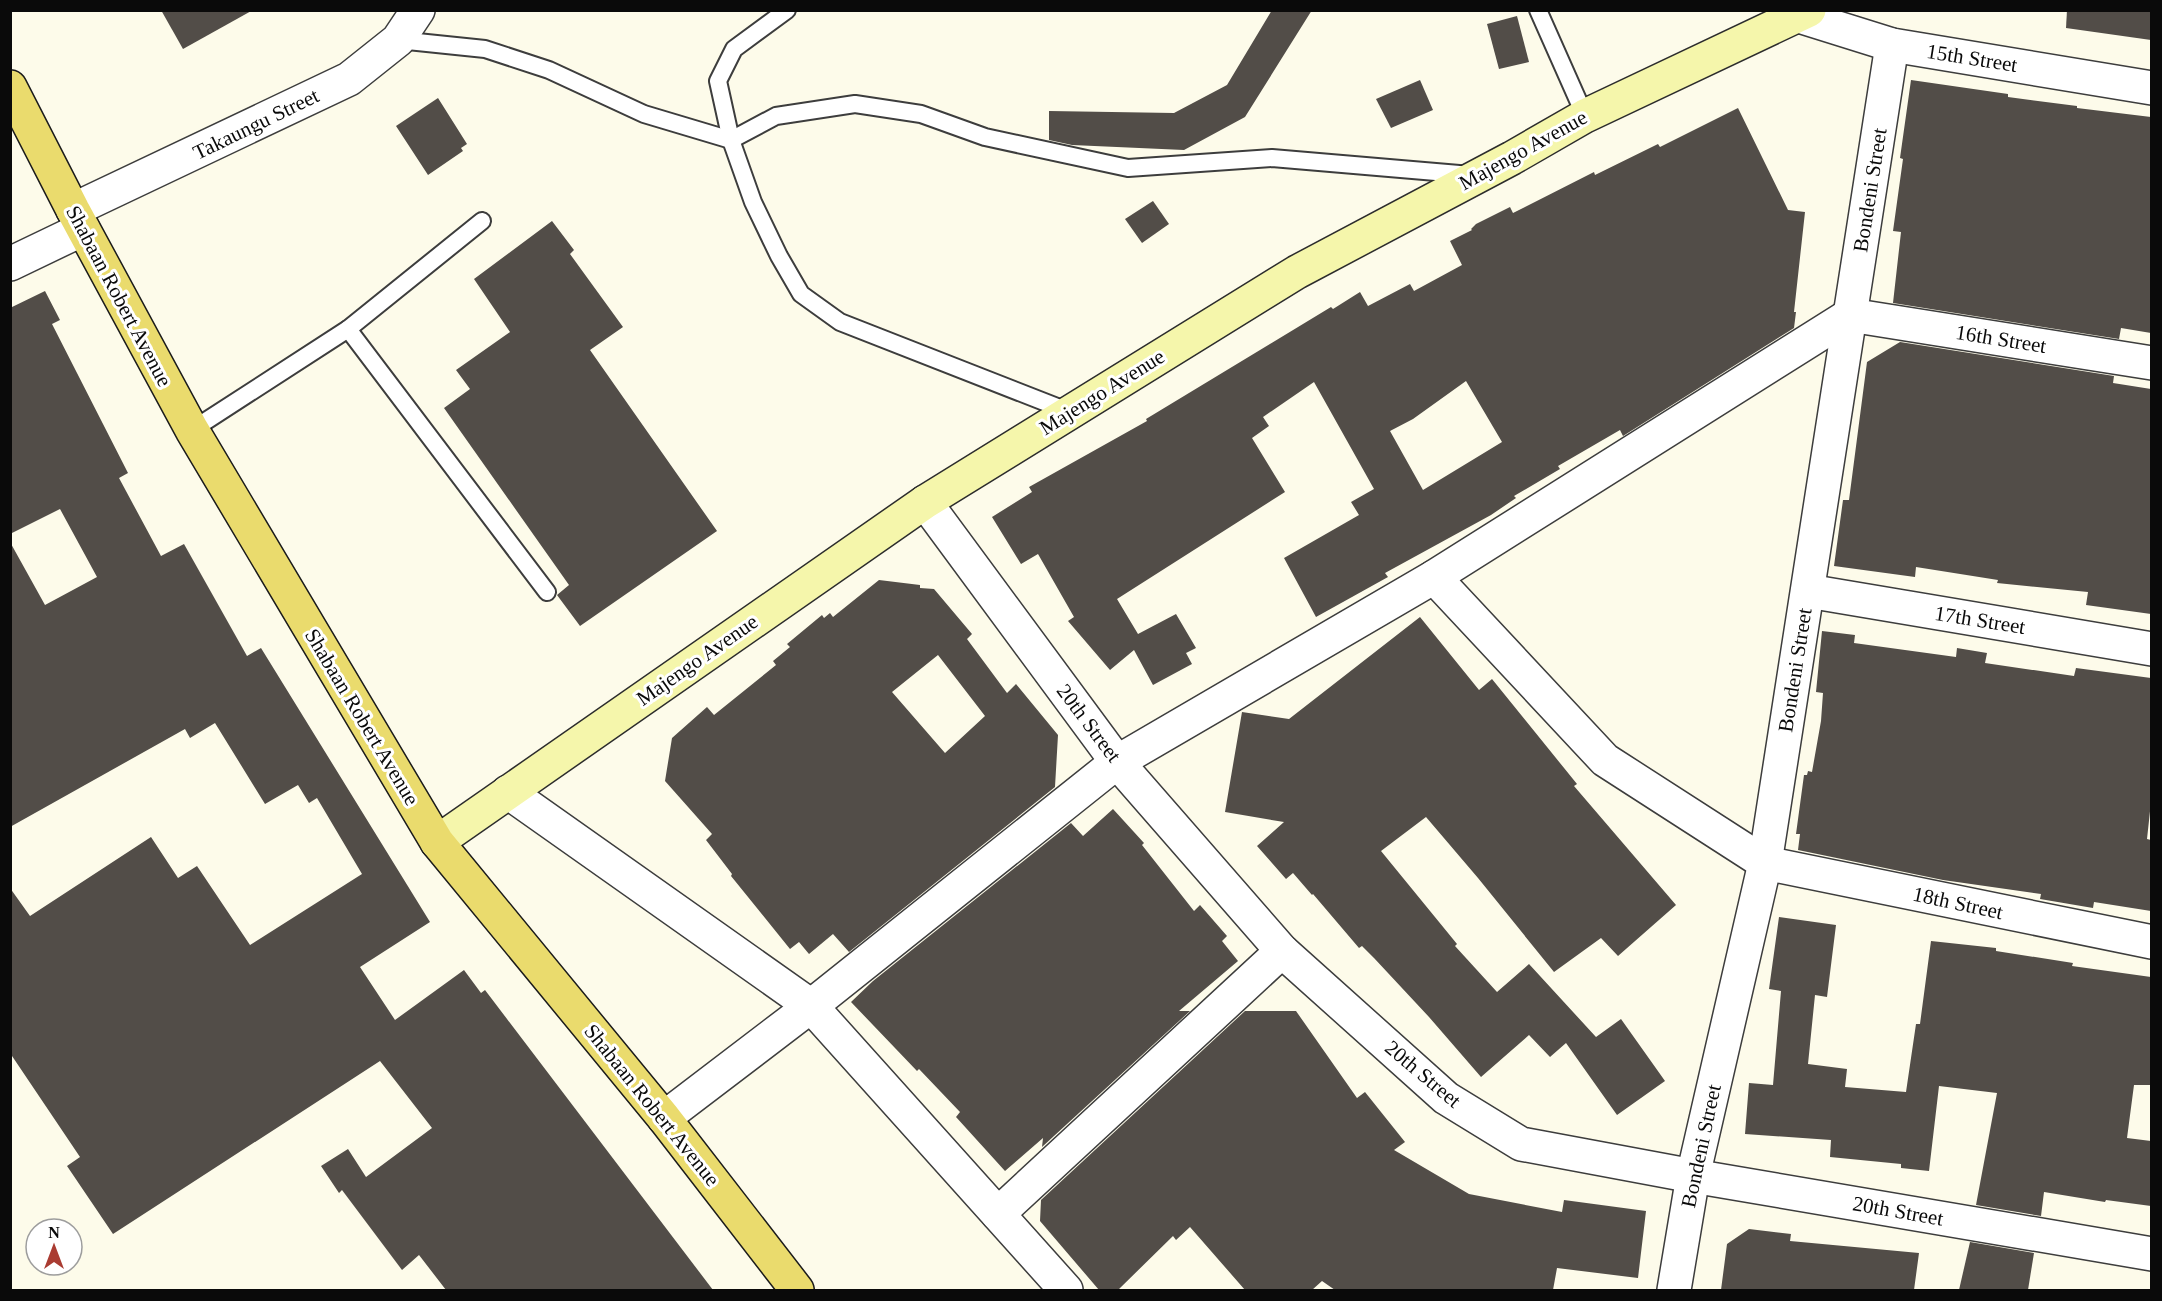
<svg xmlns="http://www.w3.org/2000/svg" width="2162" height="1301" font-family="Georgia,serif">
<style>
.building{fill:#524d48;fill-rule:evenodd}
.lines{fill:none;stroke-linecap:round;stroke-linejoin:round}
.lane-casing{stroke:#3d3d3d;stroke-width:20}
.street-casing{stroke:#3d3d3d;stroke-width:36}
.secondary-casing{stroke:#2c2c2c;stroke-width:36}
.primary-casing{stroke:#1b1b1b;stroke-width:36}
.lane{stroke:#fff;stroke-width:16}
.street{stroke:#fff;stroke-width:33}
.secondary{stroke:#f5f6ab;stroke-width:33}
.primary{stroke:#eadb6d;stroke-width:33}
.labels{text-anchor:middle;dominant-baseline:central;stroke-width:6;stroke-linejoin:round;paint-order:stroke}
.street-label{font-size:21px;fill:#0a0a0a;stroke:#fff}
</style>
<rect width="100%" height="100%" fill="#fdfbea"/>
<g class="building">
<polygon points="161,10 253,10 183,49"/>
<polygon points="1272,10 1312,10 1245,117 1184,150 1072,145 1049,140 1049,111 1174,113 1227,85"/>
<polygon points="2067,10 2151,10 2151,40 2066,28"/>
<polygon points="1517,16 1529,62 1499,69 1487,24"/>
<polygon points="1420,80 1433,110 1391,128 1376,99"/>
<polygon points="1911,80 2008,94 2008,97 2077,106 2077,108 2151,117 2151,333 2121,328 2119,339 1893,303 1901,232 1893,231 1903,159 1900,158"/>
<polygon points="438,98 467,144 461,148 463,151 428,175 396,126"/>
<path d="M1738,108L1788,210L1805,212L1794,312H1796L1794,328L1623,436L1620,430L1558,466L1560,469L1514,496L1516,498L1491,515L1385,573L1388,577L1316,617L1284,558L1359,515L1351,502L1374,489L1314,382L1263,417L1269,426L1252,438L1285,492L1117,599L1138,634L1176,614L1196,648L1186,653L1192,664L1153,685L1134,650L1110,670L1068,621L1074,617L1038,554L1021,564L992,517L1032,492L1029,487L1147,421L1146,419L1331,307L1333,309L1360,292L1368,306L1410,284L1414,291L1462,265L1450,241L1472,230L1471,229L1476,224L1510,207L1513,213L1594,172L1595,175L1658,144L1660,147ZM1466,381L1502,442L1423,490L1390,431L1413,419Z"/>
<polygon points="1153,201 1169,224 1142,243 1125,219"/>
<polygon points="552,221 574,250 570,254 623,327 590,350 717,531 580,626 557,595 569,585 444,408 470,389 456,370 510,332 474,279"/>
<polygon points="45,291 60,320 52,324 128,473 119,478 161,556 184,544 247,656 261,648 430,922 360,967 395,1020 464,970 481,993 485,990 713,1290 446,1290 419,1255 402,1270 342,1190 339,1193 321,1166 348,1149 366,1177 432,1128 380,1061 113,1234 67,1166 80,1157 10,1053 10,888 30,916 151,837 178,878 197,866 250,945 362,874 317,798 309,803 298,785 265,804 215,723 190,738 185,729 10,827 10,542 45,605 97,577 60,509 10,534 10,308"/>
<polygon points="1900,342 2114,376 2113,383 2151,389 2151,614 2086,605 2088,592 1997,583 1998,580 1916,567 1915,577 1834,566 1843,500 1849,500 1867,362"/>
<path d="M879,580L920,585V588L934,589L972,634L967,639L1007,693L1016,684L1058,735L1055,787L849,952L833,934L809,954L799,942L790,949L731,876L732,874L706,840L712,834L665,781L672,738L707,707L714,715L776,665L773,661L790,647L787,644L822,615L824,618L830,613L833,617ZM938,655L985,716L945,753L892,692Z"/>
<polygon points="1420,617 1479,690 1492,679 1577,784 1574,786 1676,905 1618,956 1601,938 1554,972 1478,878 1426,817 1381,851 1457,944 1455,946 1497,992 1529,964 1596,1037 1621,1019 1665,1081 1617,1115 1566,1043 1550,1057 1529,1035 1481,1077 1429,1017 1374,958 1362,946 1359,948 1313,894 1312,895 1293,873 1286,879 1257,846 1284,822 1225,812 1242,712 1289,719"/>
<polygon points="1822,631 1855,635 1854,643 1956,657 1957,648 1987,653 1985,663 2074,676 2076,668 2151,678 2151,802 2147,839 2151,840 2151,911 2094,902 2093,908 2040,899 2041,894 1943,880 1798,850 1800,834 1796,834 1804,775 1807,775 1808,771 1812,772 1821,721 1823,693 1816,692"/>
<polygon points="1113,809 1144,843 1142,845 1194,911 1200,905 1227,936 1222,941 1238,961 1179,1011 1190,1011 1042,1147 1043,1138 1005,1171 956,1117 960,1112 919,1069 917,1071 851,1002 873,981 1071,823 1083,836"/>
<polygon points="1779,917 1836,925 1827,997 1815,995 1808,1064 1847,1069 1845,1087 1906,1092 1916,1024 1920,1024 1931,941 1996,948 1996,951 2073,963 2072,966 2151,977 2151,1085 2134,1085 2127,1138 2151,1141 2151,1206 2106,1200 2105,1202 2044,1192 2041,1216 1976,1205 1997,1093 1939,1086 1929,1171 1901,1168 1901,1164 1830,1157 1831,1140 1745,1134 1749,1083 1773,1085 1781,991 1769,989"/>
<polygon points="1245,1011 1296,1011 1357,1098 1365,1092 1405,1142 1394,1150 1469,1194 1562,1212 1564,1200 1646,1211 1638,1278 1557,1268 1553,1290 1335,1290 1322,1281 1312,1290 1245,1290 1190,1227 1176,1240 1173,1236 1118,1290 1099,1290 1040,1221 1041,1200"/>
<polygon points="1749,1229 1791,1234 1790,1241 1919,1253 1914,1290 1721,1290 1727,1244"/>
<polygon points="1970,1242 2034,1253 2028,1290 1959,1290"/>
</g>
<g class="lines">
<g class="lane-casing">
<g id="lane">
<polyline points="787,10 734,49 718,81 731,140 753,202 779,256 801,294 840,322 1070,412"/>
<polyline points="1538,10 1585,116"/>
<polyline points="398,40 485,49 549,70 644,114 731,140 776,116 855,104 921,114 985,137 1128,168 1272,158 1471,175"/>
<polyline points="482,221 348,329 547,592"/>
<polyline points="192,430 348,329"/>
</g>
</g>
<g class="street-casing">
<g id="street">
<polyline points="1796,15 1892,45 2152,88"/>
<polyline points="73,210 349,79 398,40 418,10"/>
<polyline points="10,264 83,229"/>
<polyline points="925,502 1117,762 1282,951 1446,1098 1521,1144 1693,1176 2152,1254"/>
<polyline points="1434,577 1605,760 1765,863 2152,942"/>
<polyline points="1808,591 2152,649"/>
<polyline points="508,792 811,1006 1066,1290"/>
<polyline points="664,1118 811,1006 1117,762 1434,577 1850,315 2152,363"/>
<polyline points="998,1214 1282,951"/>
<polyline points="1674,1290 1693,1176 1765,863 1892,45"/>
</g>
</g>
<g class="secondary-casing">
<polyline id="secondary" points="437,842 925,502 1297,272 1512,158 1585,116 1809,10"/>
</g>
<g class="primary-casing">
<polyline id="primary" points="10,87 73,210 192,430 437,842 664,1118 797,1290"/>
</g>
<use href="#lane" class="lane"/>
<use href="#street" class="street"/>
<use href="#secondary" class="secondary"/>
<use href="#primary" class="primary"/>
</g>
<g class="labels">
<g class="street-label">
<text transform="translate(1972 58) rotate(9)">15th Street</text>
<text transform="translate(256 124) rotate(-26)">Takaungu Street</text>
<text transform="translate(1523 150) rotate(-29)">Majengo Avenue</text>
<text transform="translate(1870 190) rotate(-81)">Bondeni Street</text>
<text transform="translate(119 296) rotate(62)">Shabaan Robert Avenue</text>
<text transform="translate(2001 339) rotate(9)">16th Street</text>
<text transform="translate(1102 392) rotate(-32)">Majengo Avenue</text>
<text transform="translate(1980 620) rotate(9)">17th Street</text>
<text transform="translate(697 660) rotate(-35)">Majengo Avenue</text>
<text transform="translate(1795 670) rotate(-81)">Bondeni Street</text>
<text transform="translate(362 717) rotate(59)">Shabaan Robert Avenue</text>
<text transform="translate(1089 723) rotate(53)">20th Street</text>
<text transform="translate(1958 903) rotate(12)">18th Street</text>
<text transform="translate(1423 1074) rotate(40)">20th Street</text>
<text transform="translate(652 1105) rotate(51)">Shabaan Robert Avenue</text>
<text transform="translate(1701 1146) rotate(-78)">Bondeni Street</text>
<text transform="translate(1898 1211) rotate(10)">20th Street</text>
</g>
</g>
<rect width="2162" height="1301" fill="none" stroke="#0a0a0a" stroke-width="24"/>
<g transform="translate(54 1247)"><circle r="28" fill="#ffffff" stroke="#9d9d9d" stroke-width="1.5"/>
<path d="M0-4.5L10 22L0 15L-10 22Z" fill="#aa3c32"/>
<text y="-9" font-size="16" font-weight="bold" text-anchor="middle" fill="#0a0a0a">N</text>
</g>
</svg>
